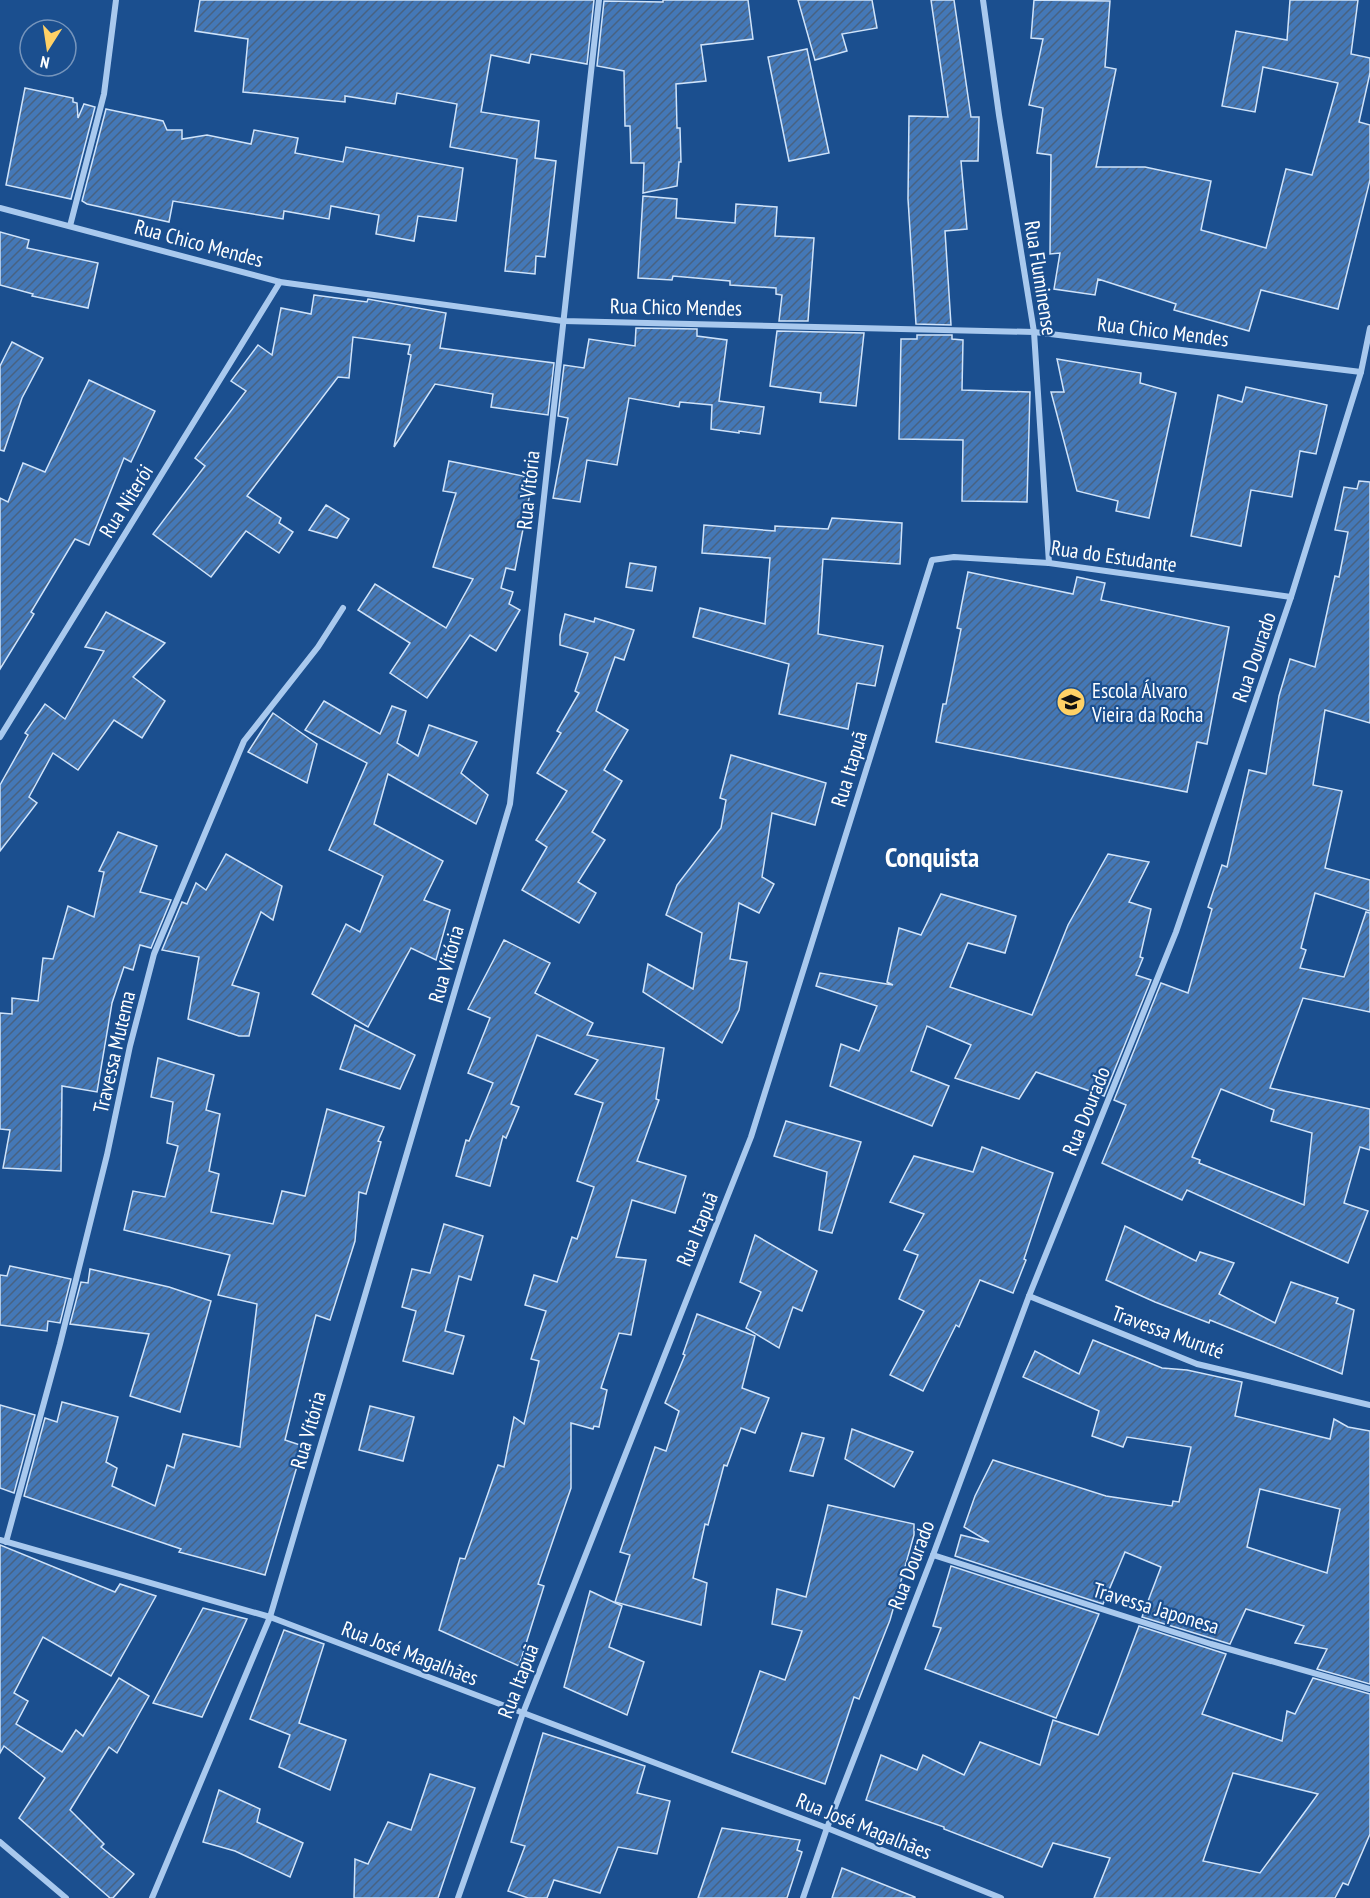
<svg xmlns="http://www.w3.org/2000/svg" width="1370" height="1898" font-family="'PT Sans Narrow',sans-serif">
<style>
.building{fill:url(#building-hatch);stroke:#cfe3fa;stroke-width:1.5;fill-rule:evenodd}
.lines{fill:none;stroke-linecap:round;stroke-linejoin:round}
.minor{stroke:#a9c9ee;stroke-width:6}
.labels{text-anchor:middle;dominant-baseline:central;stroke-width:4.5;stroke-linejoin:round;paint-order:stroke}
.street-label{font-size:21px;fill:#fff;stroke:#1b4f8f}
.poi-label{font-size:21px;fill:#fff;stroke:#1b4f8f;text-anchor:start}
.district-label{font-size:27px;font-weight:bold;fill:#fff;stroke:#1b4f8f}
</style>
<defs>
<pattern id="building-hatch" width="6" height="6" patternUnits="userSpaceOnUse" patternTransform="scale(1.5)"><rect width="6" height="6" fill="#4478b7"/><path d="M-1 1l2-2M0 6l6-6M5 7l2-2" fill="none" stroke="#486282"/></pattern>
</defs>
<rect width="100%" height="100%" fill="#1b4f8f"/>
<g class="building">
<polygon points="200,0 594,0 587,64 531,54 529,63 491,55 481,112 539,121 535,158 556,161 545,257 536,256 535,274 505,271 517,159 450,147 457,104 397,93 395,104 345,96 345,102 243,92 248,39 195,31"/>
<polygon points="663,0 748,0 753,39 701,45 706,81 676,84 677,128 680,128 681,162 679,162 677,186 643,193 644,163 631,163 630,126 625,126 624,71 597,66 604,1 663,2"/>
<polygon points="798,0 872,0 877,28 842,34 847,51 815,60"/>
<polygon points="931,0 954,0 971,117 979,117 978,161 961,161 967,229 945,231 951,325 916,324 908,199 909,116 948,117"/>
<polygon points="1034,0 1110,1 1105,67 1116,69 1096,167 1145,167 1211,181 1201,230 1266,248 1286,169 1312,175 1338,83 1263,67 1255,112 1222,106 1236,31 1287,40 1290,0 1358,0 1351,54 1370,58 1370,73 1359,122 1370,125 1370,180 1338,309 1261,290 1249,331 1174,310 1176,304 1098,279 1095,295 1054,289 1060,253 1050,254 1051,155 1037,153 1043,108 1029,105 1043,39 1031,38"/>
<polygon points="807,49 829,153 789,161 768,57"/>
<polygon points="25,88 73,98 73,102 77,103 78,118 84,104 95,107 71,199 6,185"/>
<polygon points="106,109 163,121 167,130 182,130 182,139 207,135 251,144 254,130 298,138 295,153 343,162 346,147 463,168 456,221 418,216 414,241 376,234 379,215 331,206 329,219 284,211 283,219 173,201 169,222 87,204 82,201"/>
<polygon points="643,196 677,199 676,218 735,223 736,204 777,207 775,236 814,238 808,321 779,321 782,295 776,294 776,288 730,285 730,281 673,276 672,280 638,278"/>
<polygon points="0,232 29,240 27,248 98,263 88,308 32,296 33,294 0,285"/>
<polygon points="314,295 367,302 368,299 446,313 440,348 554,363 548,415 491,407 493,394 435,384 394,447 411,355 408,354 410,345 353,337 349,378 338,377 247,496 281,518 279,523 293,532 279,553 246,531 211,577 153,534 205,466 195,458 246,391 231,381 258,345 272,355 281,308 311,314"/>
<polygon points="636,328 697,329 697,336 727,340 719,401 764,407 760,434 739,431 739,433 711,429 712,405 680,402 679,407 629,398 617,465 587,460 580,502 553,498 568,418 558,416 564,365 584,368 589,339 635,346"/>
<polygon points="777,331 864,333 856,406 820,402 821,393 770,386"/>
<polygon points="917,335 952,335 952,339 963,340 962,390 1030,392 1027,502 962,501 963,440 899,439 901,339 917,339"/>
<polygon points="12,342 43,358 22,398 4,451 0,450 0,366"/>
<polygon points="1057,359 1141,373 1140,383 1176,393 1149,518 1116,511 1118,501 1077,491 1051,392 1064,392"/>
<polygon points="89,380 155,411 131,462 124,458 89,545 75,539 31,612 34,614 0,669 0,498 8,502 23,463 45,472"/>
<polygon points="1246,387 1327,405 1316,454 1300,451 1292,497 1251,490 1241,546 1191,536 1218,395 1242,402"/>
<polygon points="449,461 533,478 515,570 506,568 501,588 513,592 509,604 520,610 496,651 470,635 427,698 390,673 410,643 358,610 375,584 446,628 473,579 433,567 456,493 443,491"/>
<path d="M1359,481L1370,482V723L1325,710L1313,785L1342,791L1325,868L1370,880V911L1315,893L1301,948L1306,950L1300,968L1344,977L1366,912L1370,913V1012L1303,998L1270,1088L1370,1109V1150L1360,1147L1344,1203L1368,1211L1348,1263L1187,1190L1182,1200L1102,1163L1126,1105L1114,1100L1161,983L1188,993L1212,909L1208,907L1222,865L1227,867L1249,770L1266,774L1279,696L1290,659L1315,667L1335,576L1339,577L1348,532L1335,530L1344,487L1357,489ZM1221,1089L1274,1110L1271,1121L1312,1133L1304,1205L1199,1163L1200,1160L1192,1157Z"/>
<polygon points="326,505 349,519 337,538 309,530"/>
<polygon points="832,518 902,523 900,564 823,559 818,634 883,646 875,686 857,683 848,729 779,714 789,664 693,637 700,608 765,624 770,558 702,553 704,525 775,531 775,526 828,529"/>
<polygon points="630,563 656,567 652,591 626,587"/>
<polygon points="968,572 1073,594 1077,577 1105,583 1101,600 1229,627 1207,744 1197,742 1187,792 936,742 943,704 946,704 961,629 957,628"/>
<polygon points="106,612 165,643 133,677 165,701 142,738 114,720 78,770 53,753 29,797 37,803 0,851 0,785 28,735 25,733 45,704 65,719 104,651 85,647"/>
<polygon points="565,614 594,622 595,618 634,630 624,660 615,657 596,711 628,730 604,770 622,781 592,832 605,840 578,882 596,893 579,923 522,890 547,847 536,840 567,791 537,773 561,733 557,731 579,693 575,691 588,653 560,645 560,635"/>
<polygon points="324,701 380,734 392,706 406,711 397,743 418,756 429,725 477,742 461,773 488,795 476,824 388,774 374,824 443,861 424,900 450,910 436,960 411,948 368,1027 312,994 346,924 360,932 383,876 329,850 367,763 305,730"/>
<polygon points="273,713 317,744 307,783 248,752"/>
<polygon points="731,755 826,783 815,825 772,813 762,877 774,884 759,913 739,903 730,959 747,962 739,1010 722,1043 643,992 648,964 693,989 702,933 666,915 677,885 721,828 726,800 720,798"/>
<polygon points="118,832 157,846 140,892 171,900 151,948 140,945 133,970 124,967 112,1003 97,1092 62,1086 61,1171 3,1168 10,1130 0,1129 0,1013 12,1014 12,998 38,1001 43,958 53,959 68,906 94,917 104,872 99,871"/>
<polygon points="226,854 282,886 273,920 261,912 232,985 259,993 249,1036 239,1036 188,1019 199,957 162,950 182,902 187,904 196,883 206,890"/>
<polygon points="1108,854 1149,862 1129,902 1151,909 1140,957 1143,958 1136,975 1151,980 1104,1096 1036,1072 1019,1099 955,1078 971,1045 927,1026 911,1071 949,1086 932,1126 830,1086 841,1044 859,1051 877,1006 816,986 820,973 893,985 887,982 899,928 921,935 941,894 1016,916 1005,953 968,943 950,987 1032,1015 1068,925"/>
<polygon points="504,940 550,963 535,993 593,1023 587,1035 664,1048 656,1099 659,1100 637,1161 686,1176 675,1213 632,1200 616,1257 646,1260 631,1335 619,1333 601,1388 607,1390 599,1427 594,1426 593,1429 571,1423 571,1488 538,1584 544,1586 519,1666 439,1630 460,1558 465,1559 498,1465 504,1467 514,1417 524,1424 539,1361 531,1359 546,1311 525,1305 534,1275 557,1282 572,1237 577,1239 594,1187 577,1181 603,1103 575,1094 598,1060 537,1035 511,1104 519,1107 506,1138 503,1136 490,1186 456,1176 466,1140 469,1141 493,1083 468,1073 490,1018 468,1009"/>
<polygon points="355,1025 415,1055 400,1089 340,1069"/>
<polygon points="158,1058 214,1075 206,1110 220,1114 209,1171 219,1174 211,1212 273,1224 282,1191 305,1196 327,1109 384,1127 378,1141 381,1142 366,1194 359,1192 355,1241 330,1320 316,1315 308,1346 285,1440 303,1446 265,1575 179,1552 181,1549 24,1496 45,1418 57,1422 62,1402 118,1417 106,1462 117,1468 112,1486 155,1506 167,1465 174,1468 183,1434 240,1447 257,1304 218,1295 230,1255 124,1230 133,1191 165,1197 178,1146 167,1143 173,1102 151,1097"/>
<polygon points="786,1121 861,1142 832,1233 819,1230 827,1172 774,1156"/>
<polygon points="982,1147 1053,1173 1024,1259 1026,1260 1013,1293 980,1280 959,1327 956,1325 923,1391 890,1375 924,1311 899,1299 918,1255 904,1250 924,1214 890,1202 914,1156 973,1172"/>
<polygon points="444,1224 483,1236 471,1280 459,1276 445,1331 464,1336 453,1374 403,1361 416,1311 402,1307 412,1269 430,1273"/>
<polygon points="1125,1226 1196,1261 1200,1252 1234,1263 1219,1294 1275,1323 1291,1282 1338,1298 1336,1303 1354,1310 1342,1374 1210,1320 1209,1323 1155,1302 1106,1280"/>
<polygon points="755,1235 817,1271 802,1311 793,1307 779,1348 746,1328 761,1292 740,1282"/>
<polygon points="10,1266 71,1279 60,1323 48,1321 47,1331 0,1325 0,1275 7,1276"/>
<polygon points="90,1269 169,1287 211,1301 180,1412 130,1396 149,1334 70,1324 81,1282 88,1283"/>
<polygon points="697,1314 755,1336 742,1388 769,1398 755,1433 741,1428 727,1466 724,1465 708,1525 705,1524 693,1578 707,1583 701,1625 615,1602 630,1555 620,1552 655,1447 666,1451 679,1411 665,1403 685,1355 683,1354"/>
<path d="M1093,1340L1162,1368L1187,1370L1242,1382L1235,1416L1330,1439L1334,1419L1348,1427L1370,1431V1684L1317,1669L1327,1649L1295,1643L1304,1626L1246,1609L1230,1644L1142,1617L1161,1567L1125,1552L1103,1604L955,1556L961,1535L989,1542L964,1527L975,1496L993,1460L1106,1496L1172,1506L1173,1501L1179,1502L1191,1447L1127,1437L1123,1447L1092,1436L1099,1411L1023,1377L1035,1351L1079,1374ZM1260,1489L1340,1509L1327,1573L1247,1547Z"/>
<polygon points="0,1405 35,1415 14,1493 0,1488"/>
<polygon points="370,1406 414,1417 403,1461 359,1450"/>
<polygon points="852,1429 913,1452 894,1487 845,1459"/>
<polygon points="802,1433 824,1438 813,1476 790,1471"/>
<polygon points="828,1505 914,1524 914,1535 890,1620 859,1699 854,1697 825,1784 732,1752 760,1671 785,1680 802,1631 772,1624 777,1589 806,1597"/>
<polygon points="0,1545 115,1592 120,1584 156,1596 111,1676 43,1637 14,1693 28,1701 16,1724 62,1752 76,1730 83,1736 119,1678 149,1696 117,1753 109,1747 70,1810 104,1844 101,1847 134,1874 113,1898 110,1898 19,1818 45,1778 4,1746 0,1753"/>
<polygon points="951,1566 1099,1614 1056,1718 925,1669 941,1628 933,1626"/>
<polygon points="590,1591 622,1606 609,1647 644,1662 627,1715 564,1687"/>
<polygon points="203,1608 247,1619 202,1717 153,1703"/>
<path d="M1139,1626L1226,1654L1202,1714L1282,1741L1287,1711L1295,1714L1313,1678L1370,1694V1834L1348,1885L1343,1883L1335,1898H1094L1110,1858L1053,1843L1042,1867L944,1829V1827L866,1800L881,1755L917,1770L923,1755L964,1775L980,1742L1040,1765L1053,1720L1098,1735ZM1233,1773L1318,1794L1260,1873L1203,1861Z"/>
<polygon points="284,1630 324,1644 299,1723 346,1740 330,1790 279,1767 290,1735 250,1719"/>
<polygon points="543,1733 645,1766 637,1793 670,1801 657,1854 618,1847 600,1893 554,1880 547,1898 528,1898 508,1891 525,1846 511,1842"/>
<polygon points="430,1774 475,1788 438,1898 354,1898 355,1859 368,1864 388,1822 411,1830"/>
<polygon points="219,1790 260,1809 257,1822 303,1843 290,1877 235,1851 203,1842"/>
<polygon points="722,1828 800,1840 797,1850 802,1852 787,1898 698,1898"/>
<polygon points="842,1868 915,1897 915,1898 832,1898"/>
</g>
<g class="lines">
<g class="minor">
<polyline points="983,0 999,115 1034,332 1049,563"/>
<polyline points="0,208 280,282 563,321 1034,332 1361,372"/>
<polyline points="70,226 104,94 116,0"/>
<polyline points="0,737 280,282"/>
<polyline points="1029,1296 1197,1364 1370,1405"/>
<polyline points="0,1540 270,1617 827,1828 1001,1898"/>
<polyline points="6,1542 60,1344 107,1155 130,1046 154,954 244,741 318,647 343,608"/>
<polyline points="933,1555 1211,1644 1370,1689"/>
<polyline points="0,1842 66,1898"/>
<polyline points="152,1898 270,1617 510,804 599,0"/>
<polyline points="458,1898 523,1713 751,1137 932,560 954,557 1049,563 1291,597"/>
<polyline points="803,1898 827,1828 933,1555 1029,1296 1176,932 1291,597 1361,372 1370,328"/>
</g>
</g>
<defs>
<g id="school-disc" transform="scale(1.5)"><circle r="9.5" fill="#ffd166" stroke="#1b4f8f"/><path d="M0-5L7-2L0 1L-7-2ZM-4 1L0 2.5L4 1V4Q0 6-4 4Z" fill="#111"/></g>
</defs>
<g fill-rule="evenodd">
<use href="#school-disc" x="1071" y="702"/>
</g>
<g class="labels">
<g class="street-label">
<text transform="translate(199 243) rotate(15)">Rua Chico Mendes</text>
<text transform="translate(1041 278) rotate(81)">Rua Fluminense</text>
<text transform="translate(676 307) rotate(1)">Rua Chico Mendes</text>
<text transform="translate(1163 331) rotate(7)">Rua Chico Mendes</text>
<text transform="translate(528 490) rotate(-84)">Rua Vitória</text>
<text transform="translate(126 501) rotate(-58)">Rua Niterói</text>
<text transform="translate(1114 556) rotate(8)">Rua do Estudante</text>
<text transform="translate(1254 657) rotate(-71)">Rua Dourado</text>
<text transform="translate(849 769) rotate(-73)">Rua Itapuã</text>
<text transform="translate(446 964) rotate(-74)">Rua Vitória</text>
<text transform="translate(114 1052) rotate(-77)">Travessa Mutema</text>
<text transform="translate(1086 1111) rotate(-68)">Rua Dourado</text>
<text transform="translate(697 1229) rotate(-68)">Rua Itapuã</text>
<text transform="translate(1168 1332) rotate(20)">Travessa Muruté</text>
<text transform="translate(308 1430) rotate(-74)">Rua Vitória</text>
<text transform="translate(911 1565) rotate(-69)">Rua Dourado</text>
<text transform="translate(1156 1608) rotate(17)">Travessa Japonesa</text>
<text transform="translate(410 1653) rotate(21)">Rua José Magalhães</text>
<text transform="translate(518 1681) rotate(-69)">Rua Itapuã</text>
<text transform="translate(864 1826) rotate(22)">Rua José Magalhães</text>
</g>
<g class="poi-label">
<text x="1092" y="690">Escola Álvaro<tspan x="1092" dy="24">Vieira da Rocha</tspan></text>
</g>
<g class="district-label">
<text x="932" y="857">Conquista</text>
</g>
</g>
<g transform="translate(48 48) rotate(192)"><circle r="28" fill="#1b4f8f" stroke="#7695bc" stroke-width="1.5"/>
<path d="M0-4.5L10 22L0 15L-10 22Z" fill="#ffd166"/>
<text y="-9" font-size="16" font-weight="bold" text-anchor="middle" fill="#ffffff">N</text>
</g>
</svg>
